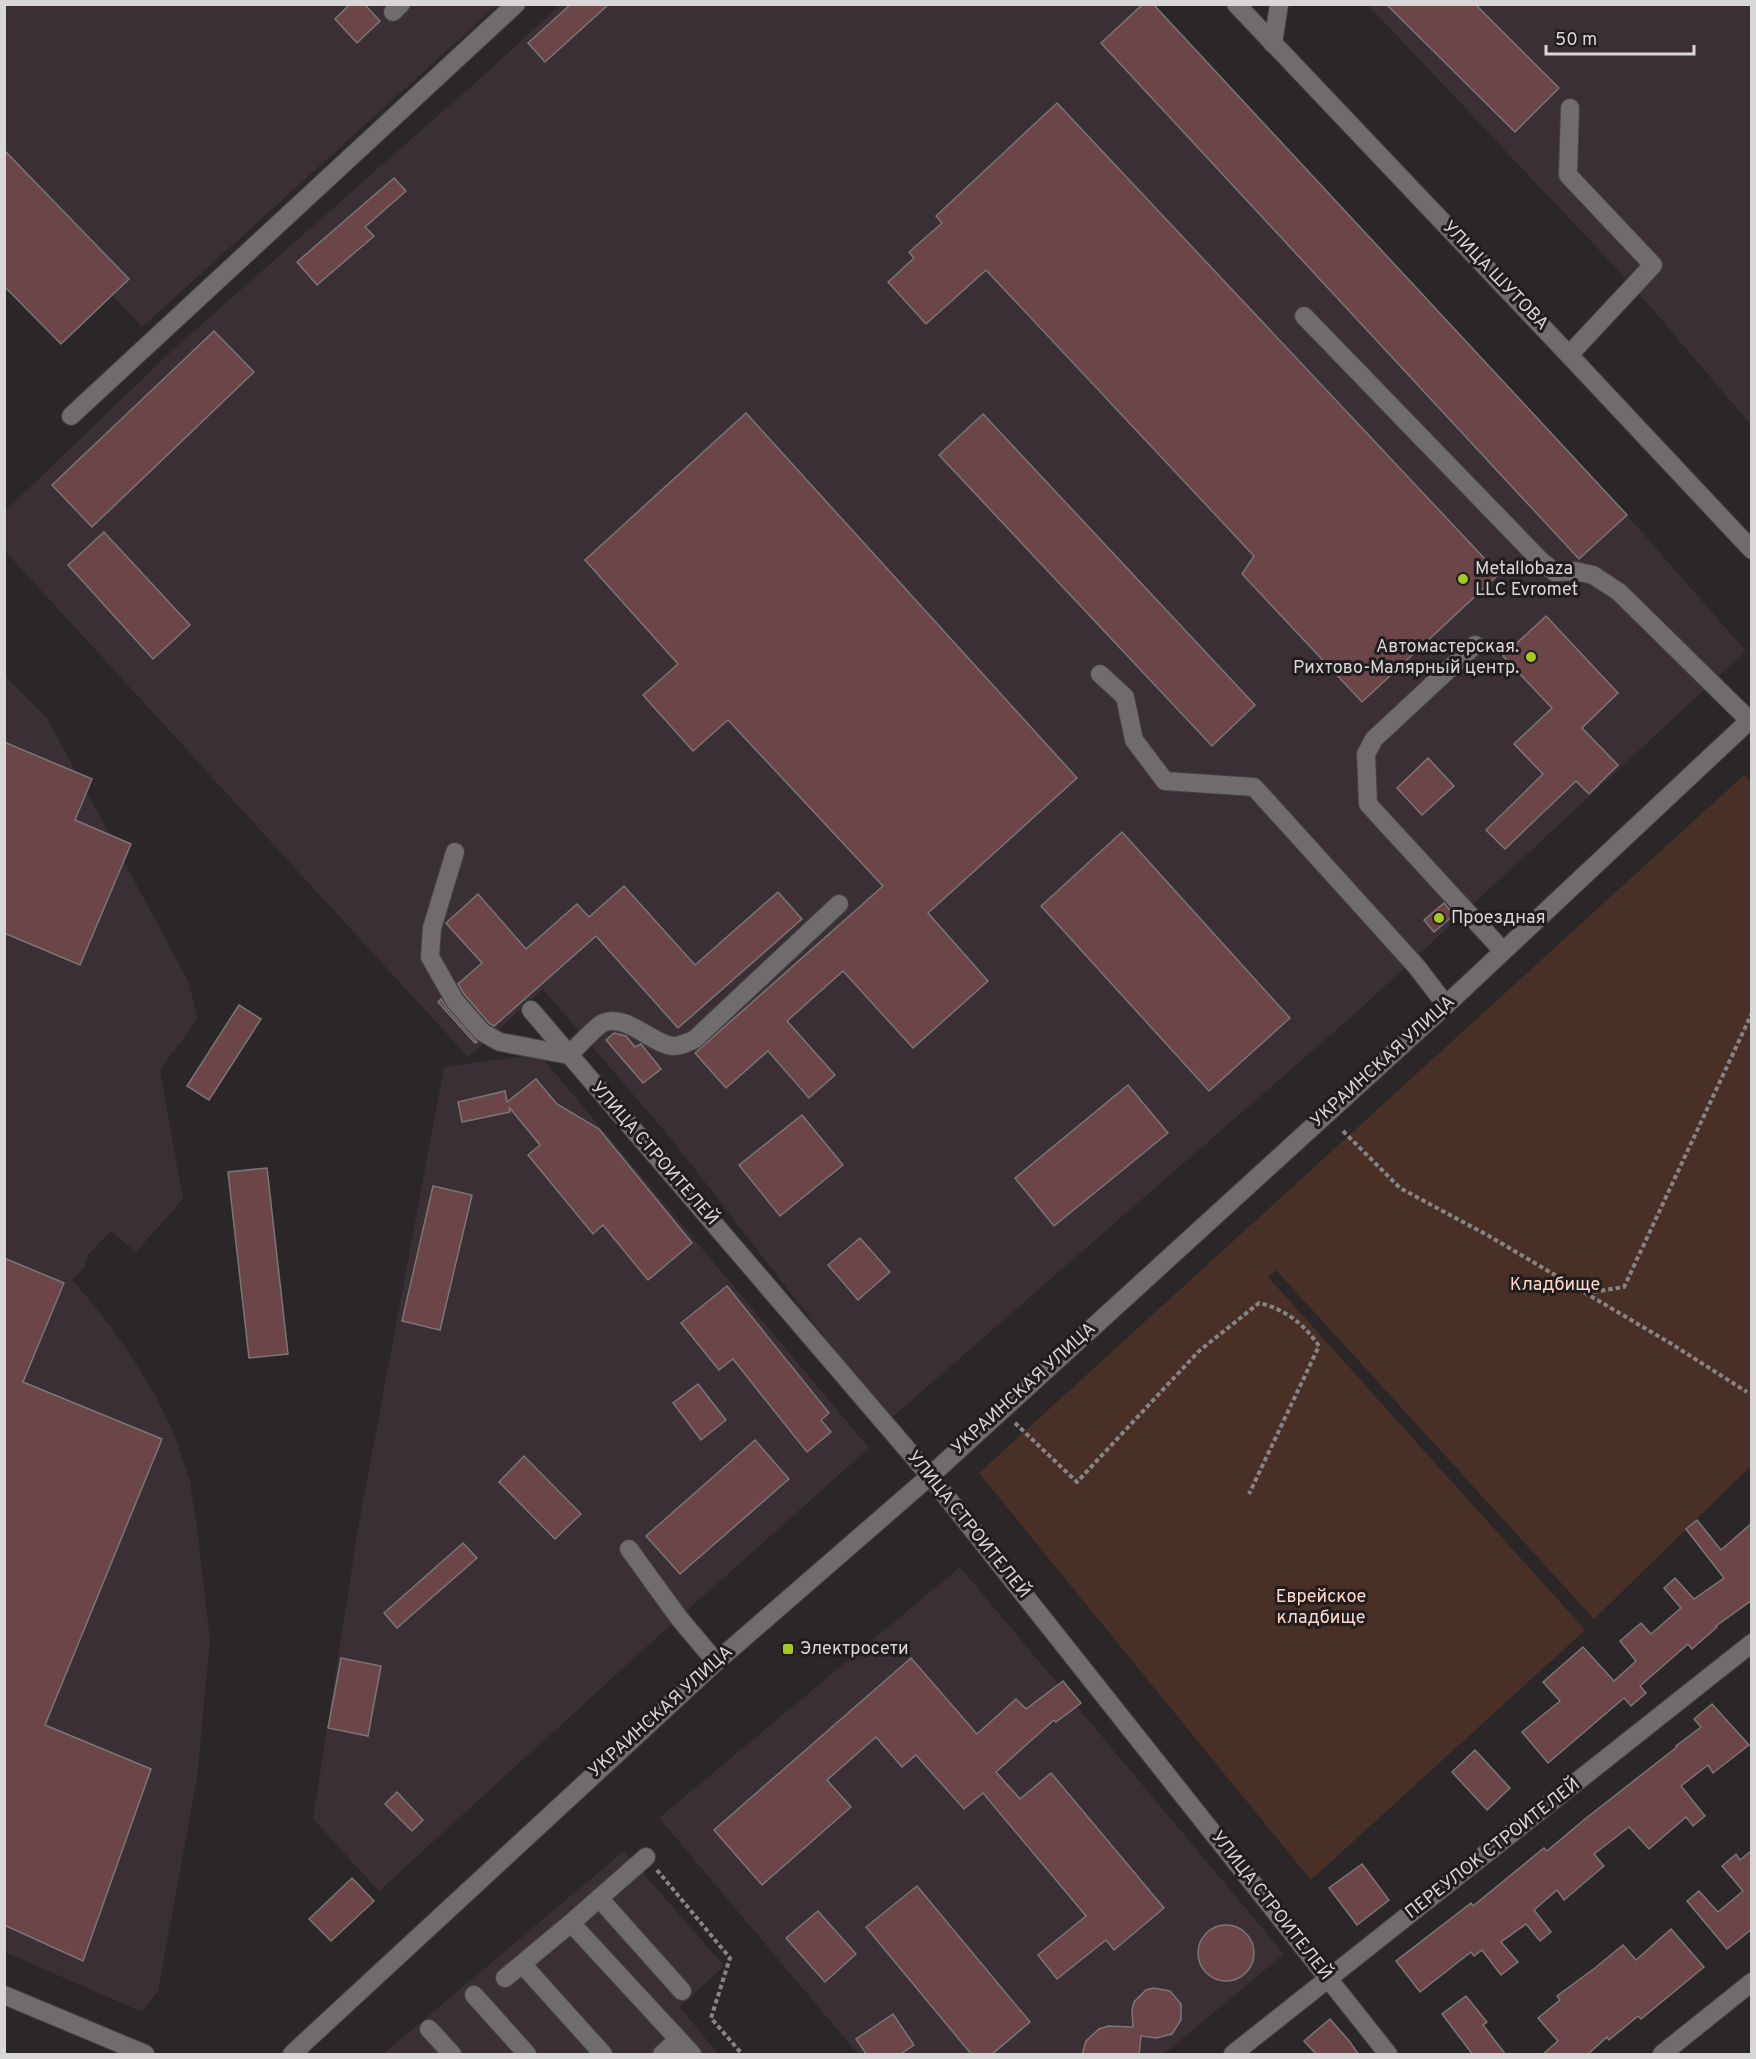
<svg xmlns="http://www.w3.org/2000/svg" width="1756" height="2059" font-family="Overpass,sans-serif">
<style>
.built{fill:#392f34}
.green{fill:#483027}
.building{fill:#6b4547;stroke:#7b7576;stroke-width:1.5}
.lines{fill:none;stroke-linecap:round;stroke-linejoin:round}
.minor-casing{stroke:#464344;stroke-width:20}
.path{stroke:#878485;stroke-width:4;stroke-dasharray:4.5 3;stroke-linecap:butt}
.minor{stroke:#706b6d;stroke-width:18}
.poi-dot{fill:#a5c823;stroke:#211d1f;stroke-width:2}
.labels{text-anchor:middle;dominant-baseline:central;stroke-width:6;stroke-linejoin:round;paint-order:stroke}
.street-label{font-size:18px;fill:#d9d6d7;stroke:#211d1f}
.poi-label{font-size:18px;fill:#d9d6d7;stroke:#211d1f;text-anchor:start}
.park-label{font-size:18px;fill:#ffd7c8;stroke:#211d1f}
</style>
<rect width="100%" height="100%" fill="#2b2729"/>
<g class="built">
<polygon points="5,5 497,5 142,327 5,181"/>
<polygon points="560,5 1153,5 1627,515 1746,651 1359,1010 889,1420 673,1141 543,989 468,1057 5,551 5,511 177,346 494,66"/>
<polygon points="1368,5 1751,5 1751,425 1631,284"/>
<polygon points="4,675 47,718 188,981 198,1018 160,1070 183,1199 136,1252 111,1231 88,1255 84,1268 72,1279 112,1328 135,1362 156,1397 174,1434 190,1482 197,1527 210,1640 197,1778 158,1991 142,2012 5,1952"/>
<polygon points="539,1054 869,1448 644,1649 379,1891 313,1819 358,1529 444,1067"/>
<polygon points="960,1567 1284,1954 1164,2054 858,2054 659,1818"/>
<polygon points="624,1851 724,1966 680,2007 718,2054 383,2054"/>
</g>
<polygon class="green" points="1744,775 1751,782 1751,1466 1594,1619 1276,1270 1268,1277 1585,1630 1311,1880 979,1473"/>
<g class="building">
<polygon points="350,4 364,4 380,21 357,43 335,19"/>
<polygon points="571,4 609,4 545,62 528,43"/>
<polygon points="1143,4 1153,4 1627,515 1579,559 1101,43"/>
<polygon points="1386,4 1475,4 1559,88 1515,132"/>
<polygon points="1057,103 1499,574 1362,702 1242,574 1254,556 986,270 926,324 888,282 914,258 909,252 942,223 936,216"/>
<polygon points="4,150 129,279 61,344 4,286"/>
<polygon points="394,178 406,191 365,227 374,236 317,285 297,262"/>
<polygon points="214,331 254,372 92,527 52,485"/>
<polygon points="746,413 1077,778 928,913 988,981 913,1048 843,971 787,1021 835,1075 809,1098 768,1051 726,1088 695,1053 883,886 728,720 693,751 643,695 678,664 585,560"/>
<polygon points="983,414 1255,705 1212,746 939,455"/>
<polygon points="104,532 190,625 153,659 68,565"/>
<polygon points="1546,616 1618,693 1582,728 1618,765 1589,794 1576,781 1505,849 1486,830 1543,774 1514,744 1552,708 1503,656"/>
<polygon points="4,742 92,779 75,820 131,844 80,965 4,933"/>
<polygon points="1428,758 1454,786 1422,815 1397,788"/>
<polygon points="1122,832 1290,1018 1209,1091 1041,906"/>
<polygon points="624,886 695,965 778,892 802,919 678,1028 596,936 494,1026 489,1023 464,994 458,984 482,963 446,923 478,894 526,949 577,904 589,917"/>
<polygon points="1444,903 1454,915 1434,932 1424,920"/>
<polygon points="441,999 447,1008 477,1042 475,1043 438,1002"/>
<polygon points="239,1005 261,1019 209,1100 187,1086"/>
<polygon points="614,1033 626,1036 635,1047 641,1044 661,1069 643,1083 606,1040"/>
<polygon points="536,1079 557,1104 599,1129 692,1243 648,1280 603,1225 593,1234 528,1155 540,1145 509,1107 510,1112 462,1122 458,1102 505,1091 507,1102"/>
<polygon points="1128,1085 1168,1133 1054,1226 1015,1178"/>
<polygon points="802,1115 843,1165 780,1216 739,1165"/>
<polygon points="267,1168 288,1354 249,1358 228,1172"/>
<polygon points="433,1186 472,1195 440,1330 402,1321"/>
<polygon points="860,1238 890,1272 858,1300 828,1265"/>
<polygon points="4,1258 64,1283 23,1382 162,1439 45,1725 151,1769 83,1961 4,1925"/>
<polygon points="727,1286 829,1413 821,1420 831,1432 807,1452 733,1359 719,1370 681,1323"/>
<polygon points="698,1384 726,1420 701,1440 673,1403"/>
<polygon points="755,1440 789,1479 680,1574 646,1536"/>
<polygon points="524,1456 581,1514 555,1539 499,1482"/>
<polygon points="1697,1520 1721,1550 1752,1523 1752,1600 1716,1626 1717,1627 1692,1649 1688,1644 1640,1686 1646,1693 1631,1706 1624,1698 1548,1763 1522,1732 1560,1701 1543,1682 1583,1647 1614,1681 1636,1661 1620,1641 1641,1623 1651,1634 1681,1608 1664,1588 1675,1578 1694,1599 1724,1578 1686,1529"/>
<polygon points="463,1543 477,1558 397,1628 384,1613"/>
<polygon points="341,1658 381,1666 368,1736 328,1728"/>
<polygon points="911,1658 977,1734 1016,1699 1026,1709 1063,1681 1081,1703 1056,1722 1054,1720 996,1772 1020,1799 1051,1773 1164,1908 1114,1950 1106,1940 1057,1979 1038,1955 1086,1916 983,1793 964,1809 916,1755 902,1767 876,1737 827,1780 851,1807 762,1885 714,1830"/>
<polygon points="1712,1704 1749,1745 1713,1773 1708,1765 1681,1786 1705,1816 1693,1826 1686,1817 1649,1849 1629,1827 1594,1854 1604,1866 1564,1900 1557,1890 1534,1910 1551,1932 1540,1941 1526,1924 1501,1942 1518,1962 1501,1975 1482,1950 1474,1956 1471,1952 1420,1992 1396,1961 1471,1903 1473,1906 1544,1848 1547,1851 1585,1819 1677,1747 1676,1746 1701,1727 1694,1719"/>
<polygon points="1475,1750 1510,1788 1487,1810 1452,1772"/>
<polygon points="397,1792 423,1820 412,1831 385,1804"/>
<polygon points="1752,1850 1752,1929 1727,1949 1687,1901 1699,1891 1718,1912 1743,1891 1722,1866 1736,1854 1740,1860"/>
<polygon points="1362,1864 1389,1900 1357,1925 1329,1888"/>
<polygon points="352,1878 374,1901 331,1941 309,1919"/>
<polygon points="917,1886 1030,2022 991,2055 972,2055 866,1927"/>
<polygon points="818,1911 856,1954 825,1982 786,1938"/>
<circle cx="1226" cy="1953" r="28"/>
<polygon points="1671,1929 1704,1967 1641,2019 1638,2016 1609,2040 1607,2037 1587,2055 1542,2055 1558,2041 1538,2018 1560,2000 1557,1996 1595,1968 1623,1945 1636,1960"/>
<polygon points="1154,1988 1170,1991 1181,2004 1181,2020 1172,2034 1156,2038 1141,2036 1139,2055 1082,2055 1086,2041 1099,2029 1108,2026 1133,2027 1132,2010 1134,2002 1146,1990"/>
<polygon points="1466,1996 1487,2022 1483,2025 1506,2055 1473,2055 1442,2014"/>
<polygon points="893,2014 914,2045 899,2055 867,2055 856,2039"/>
<polygon points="1330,2019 1350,2042 1359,2055 1317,2055 1304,2041"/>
</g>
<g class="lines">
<g class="minor-casing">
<g id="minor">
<polyline points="1236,4 1569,355 1752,550"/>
<polyline points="393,12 401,4"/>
<polyline points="1273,44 1279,4"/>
<polyline points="1304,316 1542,562 1555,572 1575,571 1593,575 1619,592 1749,720"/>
<polyline points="1569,355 1653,265 1568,175 1570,108"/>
<polyline points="71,416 516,4"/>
<polyline points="1475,645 1374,739 1366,754 1368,804 1503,951"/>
<polyline points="1100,674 1125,697 1134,740 1165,781 1254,787 1416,966 1446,1005"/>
<path d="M455,852L432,928L430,957L455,1001L482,1032L500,1042L569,1055C576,1048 596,1026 603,1023C627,1013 653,1045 673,1046C682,1046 688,1042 695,1039L839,904"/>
<polyline points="531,1010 930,1476 1388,2054"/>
<polyline points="629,1549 679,1618 716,1662"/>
<polyline points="599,1898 682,1991"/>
<polyline points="571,1923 692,2054"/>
<polyline points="523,1965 603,2054"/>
<polyline points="505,1978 571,1923 646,1857"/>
<polyline points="4,1995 145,2054"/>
<polyline points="474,1995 527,2054"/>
<polyline points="429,2029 452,2054"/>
<polyline points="292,2054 716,1662 930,1476 1446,1005 1752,718"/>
<polyline points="662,2054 678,2040"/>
<polyline points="1233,2054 1752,1643"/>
<polyline points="1662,2054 1752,1982"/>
</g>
</g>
<g class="path">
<polyline points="1343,1131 1400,1188 1489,1236 1670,1343 1747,1392"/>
<polyline points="1586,1293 1624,1287 1752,1013"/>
<path d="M1015,1423L1077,1482L1199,1351L1259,1303C1285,1309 1304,1324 1319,1346L1249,1494"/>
<polyline points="657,1870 730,1958 711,2018 742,2054"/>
</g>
<use href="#minor" class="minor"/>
</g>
<g class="poi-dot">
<circle cx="1463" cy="579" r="6"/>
<circle cx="1531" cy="657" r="6"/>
<circle cx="1439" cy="918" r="6"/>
<rect x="782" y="1643" width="12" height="12" rx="3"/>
</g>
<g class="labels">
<g class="street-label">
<text transform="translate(1495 276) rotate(46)">УЛИЦА ШУТОВА</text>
<text transform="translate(1383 1062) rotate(-42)">УКРАИНСКАЯ УЛИЦА</text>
<text transform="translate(654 1154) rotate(49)">УЛИЦА СТРОИТЕЛЕЙ</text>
<text transform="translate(1024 1389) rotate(-42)">УКРАИНСКАЯ УЛИЦА</text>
<text transform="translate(968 1525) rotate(51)">УЛИЦА СТРОИТЕЛЕЙ</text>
<text transform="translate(661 1712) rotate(-42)">УКРАИНСКАЯ УЛИЦА</text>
<text transform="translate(1493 1849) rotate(-38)">ПЕРЕУЛОК СТРОИТЕЛЕЙ</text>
<text transform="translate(1271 1906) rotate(52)">УЛИЦА СТРОИТЕЛЕЙ</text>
</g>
<g class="poi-label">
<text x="1475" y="569">Metallobaza<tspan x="1475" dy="21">LLC Evromet</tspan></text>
<text x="1519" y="647" text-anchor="end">Автомастерская.<tspan x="1519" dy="21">Рихтово-Малярный центр.</tspan></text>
<text x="1451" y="918">Проездная</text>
<text x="800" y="1649">Электросети</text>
</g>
<g class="park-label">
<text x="1555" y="1285">Кладбище</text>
<text x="1321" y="1597">Еврейское<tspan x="1321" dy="21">кладбище</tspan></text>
</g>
</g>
<rect width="1756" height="2059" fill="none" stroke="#d9d6d7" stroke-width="12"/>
<path d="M1546 45v9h148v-9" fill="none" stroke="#d9d6d7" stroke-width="3"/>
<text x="1555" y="45" font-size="18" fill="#d9d6d7" stroke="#211d1f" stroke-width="4.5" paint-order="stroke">50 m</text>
</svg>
